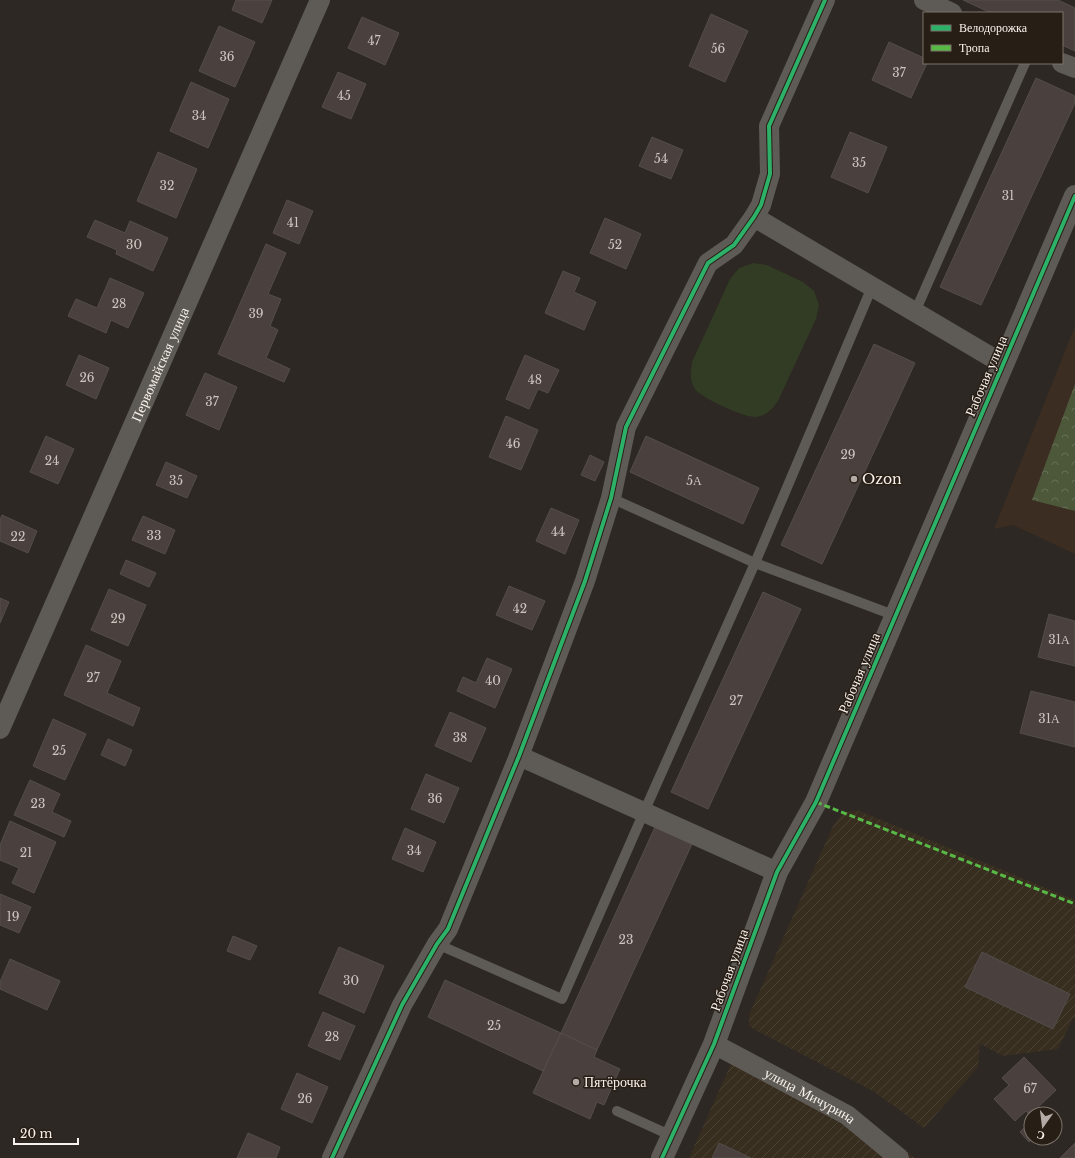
<svg xmlns="http://www.w3.org/2000/svg" width="1075" height="1158" font-family="'Libre Baskerville',serif">
<style>
.industrial{fill:url(#industrial-furrows)}
.built{fill:#3b2d21}
.forest{fill:url(#forest-crowns)}
.garden{fill:#323b23}
.building{fill:#4a403e;stroke:#534e4b}
.lines{fill:none;stroke-linecap:round;stroke-linejoin:round}
.service{stroke:#5e5a55;stroke-width:10}
.minor{stroke:#5e5a55;stroke-width:20}
.tertiary{stroke:#5e5a55;stroke-width:22}
.quiet{stroke:#58b947;stroke-width:3;stroke-dasharray:6 3;stroke-linecap:butt}
.cycleway-casing{stroke:#271e15;stroke-width:6}
.cycleway{stroke:#2db169;stroke-width:4}
.poi-dot{fill:#b2aba6;stroke:#271e15;stroke-width:1.5}
.labels{text-anchor:middle;dominant-baseline:central;stroke-width:3;stroke-linejoin:round;paint-order:stroke}
.number-label{font-size:12px;fill:#cdc6c0}
.street-label{font-size:14px;fill:#f9f2ec;stroke:#271e15}
.poi-label{font-size:14px;fill:#f9f2ec;stroke:#271e15;text-anchor:start}
</style>
<defs>
<pattern id="industrial-furrows" width="10" height="10" patternUnits="userSpaceOnUse"><rect width="10" height="10" fill="#372e20"/><path d="M-1 1l2-2M0 10L10 0M9 11l2-2" fill="none" stroke="#4b4236"/></pattern>
<pattern id="forest-crowns" width="20" height="18" patternUnits="userSpaceOnUse"><rect width="20" height="18" fill="#4d583a"/><path d="M2 6a3 3 0 1 1 6 0M12 15a3 3 0 1 1 6 0" fill="none" stroke="#677057"/></pattern>
</defs>
<rect width="100%" height="100%" fill="#2d2823"/>
<g class="industrial">
<polygon points="857,810 1075,900 1075,1018 1073,1018 1058,1049 1003,1056 980,1044 978,1067 924,1128 873,1091 759,1032 749,1026 749,1015 833,826 843,813"/>
<polygon points="740,1058 860,1116 915,1158 689,1158 731,1064"/>
</g>
<polygon class="built" points="1075,326 1075,554 1013,525 994,529"/>
<polygon class="forest" points="1075,384 1075,511 1032,500"/>
<path class="garden" d="M753,263L767,265L803,282L814,291L819,305L816,319L778,401C772,409 767,416 756,417C745,418 701,398 695,389C689,380 691,371 692,362L730,279L739,268Z"/>
<g class="building">
<polygon points="236,0 272,0 262,23 232,10"/>
<polygon points="963,0 1058,0 1075,8 1075,51 1062,45 1062,13 991,13"/>
<polygon points="711,14 748,31 725,82 689,66"/>
<polygon points="362,17 399,33 385,65 348,48"/>
<polygon points="219,26 255,42 235,87 199,71"/>
<polygon points="889,42 924,58 924,63 927,63 911,98 872,80"/>
<polygon points="338,72 366,84 351,119 322,107"/>
<polygon points="1036,78 1075,96 1075,103 981,305 940,287"/>
<polygon points="191,82 229,99 208,148 170,131"/>
<polygon points="850,132 887,147 868,193 831,177"/>
<polygon points="652,137 683,150 671,179 639,166"/>
<polygon points="158,152 197,169 176,218 137,201"/>
<polygon points="287,200 313,211 299,244 273,233"/>
<polygon points="605,218 641,234 626,269 590,253"/>
<polygon points="95,220 125,233 130,221 168,238 153,271 116,254 117,250 87,237"/>
<polygon points="266,244 286,253 268,294 281,299 270,326 278,330 266,358 290,369 284,382 218,354"/>
<polygon points="563,271 580,278 574,292 596,302 584,330 545,313"/>
<polygon points="110,278 144,293 128,328 111,320 106,333 68,316 76,299 97,308"/>
<polygon points="874,344 915,363 822,564 781,545"/>
<polygon points="79,355 109,368 96,399 66,385"/>
<polygon points="525,355 559,370 548,393 538,389 529,409 506,399"/>
<polygon points="205,373 237,387 219,430 186,415"/>
<polygon points="506,416 538,430 521,470 489,457"/>
<polygon points="46,436 74,449 58,484 30,472"/>
<polygon points="646,436 759,488 743,524 630,472"/>
<polygon points="590,455 604,462 595,481 581,475"/>
<polygon points="166,462 197,476 187,498 156,485"/>
<polygon points="551,508 579,520 565,554 536,541"/>
<polygon points="2,515 37,531 28,553 0,541 0,520"/>
<polygon points="143,516 175,530 165,554 132,540"/>
<polygon points="126,560 156,573 149,587 120,574"/>
<polygon points="509,586 545,601 532,630 496,615"/>
<polygon points="109,589 146,605 128,646 91,630"/>
<polygon points="763,592 801,609 708,809 671,792"/>
<polygon points="0,598 9,602 0,623"/>
<polygon points="1049,614 1075,621 1075,666 1038,657"/>
<polygon points="86,645 121,661 107,693 140,708 133,726 64,695"/>
<polygon points="487,658 512,669 495,708 457,691 463,677 476,683"/>
<polygon points="1031,691 1075,702 1075,747 1020,733"/>
<polygon points="450,712 486,728 471,762 435,746"/>
<polygon points="53,719 86,734 65,780 33,766"/>
<polygon points="108,739 132,750 125,766 101,755"/>
<polygon points="426,774 459,788 444,823 411,809"/>
<polygon points="30,780 60,794 52,812 71,821 64,837 14,815"/>
<polygon points="10,821 56,842 34,893 12,883 19,868 0,860 0,845"/>
<polygon points="655,827 692,844 597,1050 561,1033"/>
<polygon points="405,828 436,842 423,872 392,859"/>
<polygon points="0,894 31,907 19,933 0,925"/>
<polygon points="233,936 257,946 250,960 227,951"/>
<polygon points="339,947 384,966 364,1013 319,993"/>
<polygon points="982,952 1070,994 1053,1029 965,987"/>
<polygon points="10,959 60,981 47,1010 0,989 0,982"/>
<polygon points="445,980 561,1033 543,1071 428,1017"/>
<polygon points="323,1012 355,1026 340,1060 308,1046"/>
<polygon points="561,1033 597,1050 594,1057 620,1069 604,1105 597,1102 590,1119 533,1093"/>
<polygon points="1024,1057 1056,1090 1030,1115 1026,1111 1015,1121 994,1099 1009,1085 1002,1078"/>
<polygon points="297,1073 328,1087 312,1123 281,1109"/>
<polygon points="1031,1121 1031,1138 1033,1138 1029,1142 1020,1132"/>
<polygon points="248,1133 280,1147 276,1158 237,1158"/>
<polygon points="719,1143 751,1158 712,1158"/>
<polygon points="1075,1143 1075,1158 1060,1158"/>
</g>
<g class="lines">
<g class="service">
<polyline points="915,312 1025,63"/>
<polyline points="611,498 755,563 896,616"/>
<polyline points="437,944 562,999 644,812 755,563 872,287"/>
<polyline points="617,1111 672,1136"/>
</g>
<g class="minor">
<polyline points="924,0 952,13"/>
<polyline points="1062,63 1075,68"/>
<polyline points="754,217 1003,364"/>
<path id="s1" d="M0,729L320,0"/>
<polyline points="519,756 777,872"/>
<path id="s2" d="M714,1044L847,1115L899,1158"/>
<polyline points="332,1158 402,1005 437,944 448,929 519,756 585,581 611,498 626,427 708,263 734,245 754,217 761,205 770,174 769,126 825,0"/>
</g>
<polyline class="tertiary" points="662,1158 714,1044 777,872 816,802 1075,196"/>
<polyline class="quiet" points="816,802 1075,904"/>
<g class="cycleway-casing">
<g id="cycleway">
<polyline points="332,1158 402,1005 437,944 448,929 519,756 585,581 611,498 626,427 708,263 734,245 754,217 761,205 770,174 769,126 825,0"/>
<polyline points="662,1158 714,1044 777,872 816,802 1075,196"/>
</g>
</g>
<use href="#cycleway" class="cycleway"/>
</g>
<g class="poi-dot">
<circle cx="854" cy="479" r="4"/>
<circle cx="576" cy="1082" r="4"/>
</g>
<g class="labels">
<g class="number-label">
<text x="374" y="40">47</text>
<text x="718" y="48">56</text>
<text x="227" y="56">36</text>
<text x="899" y="72">37</text>
<text x="344" y="95">45</text>
<text x="199" y="115">34</text>
<text x="661" y="158">54</text>
<text x="859" y="162">35</text>
<text x="167" y="185">32</text>
<text x="1008" y="195">31</text>
<text x="293" y="222">41</text>
<text x="134" y="244">30</text>
<text x="615" y="244">52</text>
<text x="119" y="303">28</text>
<text x="256" y="313">39</text>
<text x="87" y="377">26</text>
<text x="535" y="379">48</text>
<text x="212" y="401">37</text>
<text x="513" y="443">46</text>
<text x="848" y="454">29</text>
<text x="52" y="460">24</text>
<text x="176" y="480">35</text>
<text x="694" y="480">5А</text>
<text x="558" y="531">44</text>
<text x="154" y="535">33</text>
<text x="18" y="536">22</text>
<text x="520" y="608">42</text>
<text x="118" y="618">29</text>
<text x="1059" y="639">31А</text>
<text x="93" y="677">27</text>
<text x="493" y="680">40</text>
<text x="736" y="700">27</text>
<text x="1049" y="718">31А</text>
<text x="460" y="737">38</text>
<text x="59" y="750">25</text>
<text x="435" y="798">36</text>
<text x="38" y="803">23</text>
<text x="414" y="850">34</text>
<text x="26" y="852">21</text>
<text x="13" y="916">19</text>
<text x="626" y="939">23</text>
<text x="351" y="980">30</text>
<text x="494" y="1025">25</text>
<text x="332" y="1036">28</text>
<text x="1030" y="1088">67</text>
<text x="305" y="1098">26</text>
</g>
<g class="street-label">
<text stroke="none"><textPath href="#s1" startOffset="398">Первомайская улица</textPath></text>
<text transform="translate(986 376) rotate(-67)">Рабочая улица</text>
<text transform="translate(859 673) rotate(-67)">Рабочая улица</text>
<text transform="translate(729 970) rotate(-70)">Рабочая улица</text>
<text stroke="none"><textPath href="#s2" startOffset="109">улица Мичурина</textPath></text>
</g>
<g class="poi-label">
<text x="862" y="479">Ozon</text>
<text x="584" y="1082">Пятёрочка</text>
</g>
</g>
<rect x="923" y="12" width="140" height="52" fill="#271e15" stroke="#7b736b"/>
<rect x="931" y="25" width="20" height="6" fill="#2db169" stroke="#7b736b"/>
<text x="959" y="32" font-size="12" fill="#f9f2ec">Велодорожка</text>
<rect x="931" y="45" width="20" height="6" fill="#58b947" stroke="#7b736b"/>
<text x="959" y="52" font-size="12" fill="#f9f2ec">Тропа</text>
<g transform="translate(1043 1126) rotate(194)"><circle r="19" fill="#271e15" stroke="#7b736b"/>
<path d="M0-3L7 15L0 10L-7 15Z" fill="#b2aba6"/>
<text y="-6" font-size="11" font-weight="bold" text-anchor="middle" fill="#f9f2ec">С</text>
</g>
<path d="M14 1138v6h64v-6" fill="none" stroke="#f9f2ec" stroke-width="2"/>
<text x="20" y="1138" font-size="12" fill="#f9f2ec" stroke="#271e15" stroke-width="3" paint-order="stroke">20 m</text>
</svg>
